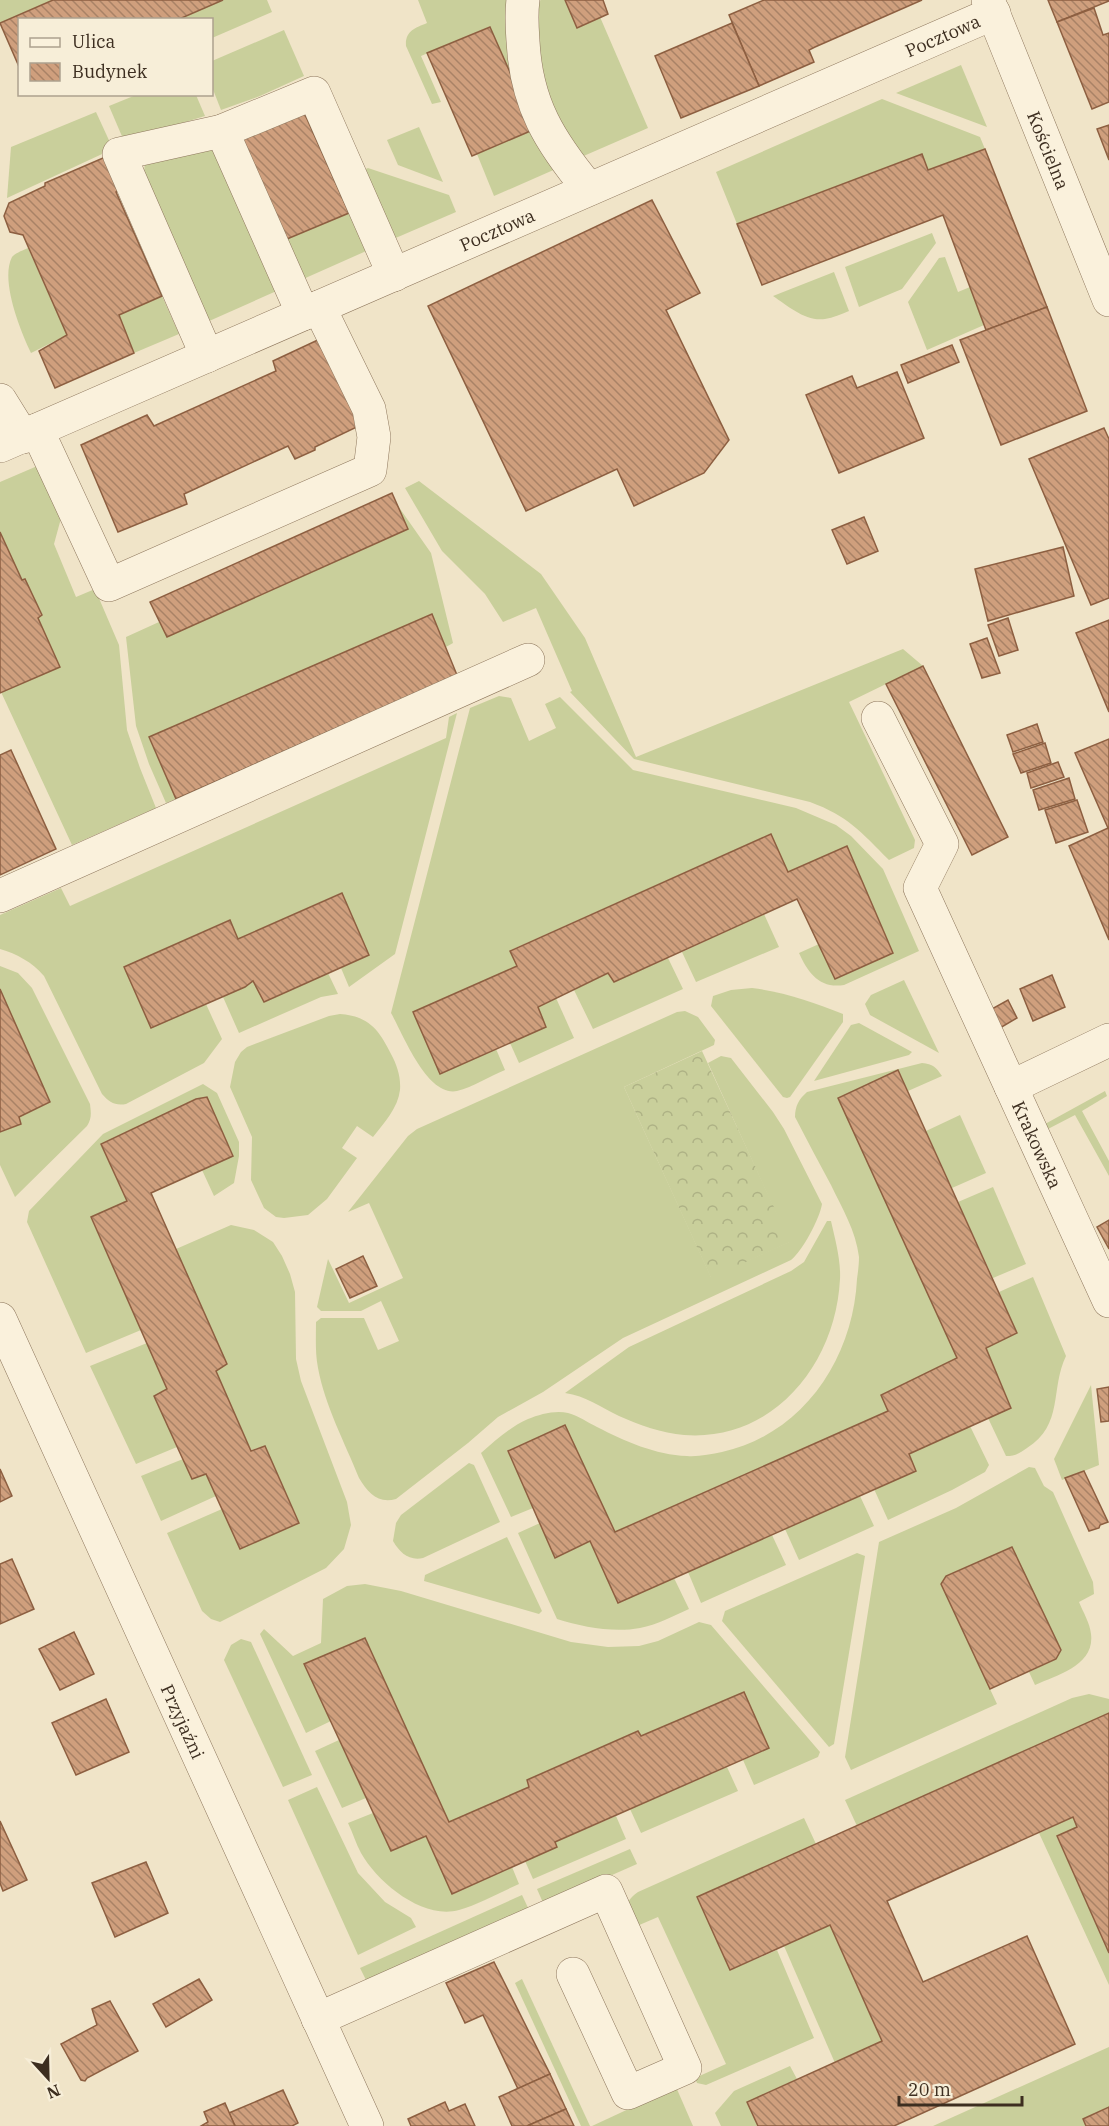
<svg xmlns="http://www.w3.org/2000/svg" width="1109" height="2126" font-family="'IBM Plex Serif',serif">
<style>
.grass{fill:#c9cf9b}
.forest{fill:url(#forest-crowns)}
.building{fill:url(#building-back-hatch);stroke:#8d5f41;stroke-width:1.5}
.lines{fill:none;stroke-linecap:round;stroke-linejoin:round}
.minor-casing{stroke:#8d765c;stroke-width:34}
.minor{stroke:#faf1dc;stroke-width:33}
.labels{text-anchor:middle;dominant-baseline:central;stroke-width:4.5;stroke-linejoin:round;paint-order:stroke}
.street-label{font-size:18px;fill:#3d2e20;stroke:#f7eed8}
</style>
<defs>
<pattern id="forest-crowns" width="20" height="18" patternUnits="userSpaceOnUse" patternTransform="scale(1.5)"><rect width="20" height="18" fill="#c9cf9b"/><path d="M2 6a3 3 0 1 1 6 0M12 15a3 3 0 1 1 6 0" fill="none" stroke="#aeb285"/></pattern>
<pattern id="building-back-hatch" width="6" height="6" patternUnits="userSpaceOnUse" patternTransform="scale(1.5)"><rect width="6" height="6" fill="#cf9f7d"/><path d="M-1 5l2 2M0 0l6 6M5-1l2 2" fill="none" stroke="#a98266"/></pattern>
</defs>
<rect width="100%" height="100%" fill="#f0e4c8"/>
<g class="grass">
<polygon points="0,0 53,0 0,23"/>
<polygon points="223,0 267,0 272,12 212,38 212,20 183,19 182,17"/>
<path d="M418,0H512V78L489,27L421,56L441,102L432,104L406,46C405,31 415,28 427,23Z"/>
<polygon points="541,0 565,0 577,27 600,17 648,128 579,158 547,95 532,4"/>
<polygon points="284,30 304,76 260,96 221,110 212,87 212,61"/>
<polygon points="961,65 987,127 896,93"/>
<polygon points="136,95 196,95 205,116 124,141 109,106"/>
<polygon points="882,99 980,137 985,149 928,170 921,155 737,224 716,172"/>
<polygon points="309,108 373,248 301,280 283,241 303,110"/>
<polygon points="96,112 113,149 7,198 11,147"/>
<polygon points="419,127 443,182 398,165 387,140"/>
<polygon points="535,129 558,168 494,196 477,154"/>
<polygon points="216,141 281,289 207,322 144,173 145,162"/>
<polygon points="368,168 449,195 456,212 391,240 361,171"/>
<polygon points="932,233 936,243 902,289 859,307 845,267"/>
<path d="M28,248L67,335L31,353C20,330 0,280 12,257C15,253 24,250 28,248Z"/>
<polygon points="945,257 958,292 970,287 984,325 927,350 908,302 939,258"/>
<path d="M834,272L849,311C841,314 833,318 825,319C806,322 788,306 773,296Z"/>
<polygon points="162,296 179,334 134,353 119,315"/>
<polygon points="42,464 63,511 54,544 76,597 95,589 119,645 127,730 140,768 156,808 72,845 1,692 60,667 38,618 42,614 25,579 22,580 0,532 0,482"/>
<path d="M419,481L541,574L585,638L636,757L903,649L923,666L849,702L915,840L914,848L889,860C861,832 848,816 810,802L634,759L570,692L572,691L536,608L503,622L485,594L442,551L405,488Z"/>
<polygon points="396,503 431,553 453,643 446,647 432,614 149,738 176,799 166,803 149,764 136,726 126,637 159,622 167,636 408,529"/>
<path d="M499,696L511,698L529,741L556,728L545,704L560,697L633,770L796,808L836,825L851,836L883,869L919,951L844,985C820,989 808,973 799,953L819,944L835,979L893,952L847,847L788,872L771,834L511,950L517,966L413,1012L440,1074L496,1049L505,1070C490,1076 473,1087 457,1091C427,1097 403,1034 391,1013L470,708Z"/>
<path d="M457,713L395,954L349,987L341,968L369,955L341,893L238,939L229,920L124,967L151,1028L206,1004L222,1039L204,1063L126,1104C115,1106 109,1102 102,1094L44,976C32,962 17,954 0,949V915L61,888L70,906L446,738L449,717Z"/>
<polygon points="764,914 779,947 696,982 682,952"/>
<polygon points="668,958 683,989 593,1029 574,990 608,973 614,982"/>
<path d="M0,966L18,973L32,988L90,1104C91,1113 92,1118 87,1126L15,1197L0,1165V1132L21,1124L19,1117L50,1102L0,989Z"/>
<polygon points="328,973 338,994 321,997 239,1033 223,997 253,981 264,1002"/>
<polygon points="904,980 939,1053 870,1015 865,1004 871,995"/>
<path d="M752,988C785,992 812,1002 843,1014V1022L790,1097L787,1098L783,1097L711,1006L713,996L731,990Z"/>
<polygon points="556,998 574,1038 519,1063 510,1043 538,1007"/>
<path d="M685,1011L698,1017L715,1040L714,1045L624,1087L711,1277L789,1242L708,1063L721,1056L731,1058L773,1112L784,1129L822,1204C820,1218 802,1252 791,1260L623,1338L543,1392L498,1417L468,1443L396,1499C378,1504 368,1493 359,1478C345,1443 325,1406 318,1368C315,1353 316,1337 316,1322L321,1318H364L378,1350L399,1341L381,1301L361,1311H321L317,1307L328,1259L349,1303L403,1278L369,1203L348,1212L408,1136L417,1129L677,1012Z"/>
<path d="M340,1014C369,1016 379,1030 391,1054C397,1065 401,1077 400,1090C398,1108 384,1123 373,1137L357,1126L342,1148L357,1158L327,1199L308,1215L284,1218L276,1217L264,1208L251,1180L252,1137L230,1087L235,1062L241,1052L247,1047L329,1016Z"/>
<polygon points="859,1023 912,1052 909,1055 814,1081 851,1025"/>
<path d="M922,1063C933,1064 936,1067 942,1076L908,1091L898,1070L838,1098L957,1358L882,1395L888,1411L615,1532L565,1425L508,1451L533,1508L511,1517L481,1453C496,1440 510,1427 528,1419C540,1414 556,1410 568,1413C579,1416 587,1422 597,1427C624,1441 656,1455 687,1456C698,1457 711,1454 722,1452C803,1434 853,1359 857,1279C858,1272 859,1264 859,1257C856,1231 842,1208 831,1185C819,1163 807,1140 795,1117C795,1106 799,1099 807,1092Z"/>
<polygon points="203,1084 217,1093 239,1142 239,1156 234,1183 214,1196 202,1170 233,1155 207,1097 196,1099 101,1145 127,1201 91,1218 141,1330 86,1353 27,1222 29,1211 103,1134"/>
<polygon points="1105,1091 1107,1096 1082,1111 1109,1161 1109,1176 1075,1115 1048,1129 1045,1124"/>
<polygon points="960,1115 986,1173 952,1188 926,1131"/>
<polygon points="993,1187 1026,1264 993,1278 958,1202"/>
<path d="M827,1221H831C835,1239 841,1260 840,1279C836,1363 774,1442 684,1435C662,1433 639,1425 619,1416C600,1407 586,1396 565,1393L629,1347L791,1271L804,1262Z"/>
<polygon points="231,1225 254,1230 273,1242 282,1256 290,1274 295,1292 296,1359 301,1381 347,1502 351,1525 344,1549 326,1568 220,1622 211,1619 202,1611 167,1533 222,1509 240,1549 299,1522 265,1446 251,1450 216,1371 227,1364 176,1249"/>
<path d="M1033,1277L1066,1356C1050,1389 1064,1425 1027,1448C1020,1453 1016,1456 1006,1456L988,1418L1011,1407L986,1348L1017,1333L999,1292Z"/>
<polygon points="147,1343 167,1389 155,1396 177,1447 136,1464 90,1366"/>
<polygon points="1091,1385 1099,1465 1062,1480 1054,1459"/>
<polygon points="970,1426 989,1465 985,1472 952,1490 888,1520 874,1489 916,1471 909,1454"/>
<polygon points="183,1459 192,1479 206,1474 216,1496 161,1521 141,1476"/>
<path d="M469,1463L474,1465L500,1522L423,1558C409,1561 400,1553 393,1541L396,1523L401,1515Z"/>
<path d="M1029,1467L1035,1468L1044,1486L1053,1492L1093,1582L1094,1594L1079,1602C1083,1612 1090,1623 1091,1634C1095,1665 1058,1675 1035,1685L1029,1672L1056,1659L1061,1650L990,1689L997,1704L851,1770L845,1757L879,1542L956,1508Z"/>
<polygon points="860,1496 874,1526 799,1560 785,1529"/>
<path d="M540,1523L555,1558L590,1541L618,1603L674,1578L689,1609C673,1616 657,1625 640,1628C613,1633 583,1627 557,1619L518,1533Z"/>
<polygon points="772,1535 786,1565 701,1603 688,1572"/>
<polygon points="507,1537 542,1611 539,1614 424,1581 425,1575"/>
<polygon points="857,1553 865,1556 834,1744 829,1747 722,1621 725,1611"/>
<polygon points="365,1584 401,1591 571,1642 608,1647 639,1646 658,1641 699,1622 711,1625 820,1752 818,1757 754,1785 743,1760 769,1748 744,1692 641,1736 638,1731 527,1780 529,1787 449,1822 365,1638 304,1664 331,1721 306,1733 260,1634 264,1629 293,1656 321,1643 323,1599 347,1586"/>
<polygon points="241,1639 251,1642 312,1775 283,1787 224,1660 231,1645"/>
<polygon points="1089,1694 1109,1699 1109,1713 857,1826 845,1800 1072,1698"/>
<polygon points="339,1740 366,1798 342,1808 315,1751"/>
<polygon points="727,1767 738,1791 641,1833 630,1809"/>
<polygon points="317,1787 358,1873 385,1902 411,1918 416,1927 358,1955 288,1800"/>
<path d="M373,1813L391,1851L426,1836L452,1894L512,1867L519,1884C499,1893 479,1904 459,1910C423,1920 378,1883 361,1853C356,1844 353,1833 348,1823Z"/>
<polygon points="616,1816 626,1839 533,1879 525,1861 555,1842"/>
<polygon points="1073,1817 1077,1827 1057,1837 1109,1953 1109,1985 1039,1833"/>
<path d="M804,1818L816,1844L730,1970L777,1950L814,2038L706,2085L697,2083L695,2078L726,2064L658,1917L630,1929C626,1912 622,1903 638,1892Z"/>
<polygon points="630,1849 637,1864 544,1905 537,1889"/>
<polygon points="522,1895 530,1912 368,1984 360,1968"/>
<polygon points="830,1925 882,2041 835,2063 784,1946"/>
<polygon points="522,1979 590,2126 581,2126 515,1983"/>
<polygon points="1109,2047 1109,2107 1083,2119 1086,2126 933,2126"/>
<polygon points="790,2066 797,2079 747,2102 758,2126 721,2126 715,2113 734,2091"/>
<polygon points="676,2087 693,2126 592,2126"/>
</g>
<polygon class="forest" points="702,1051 790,1242 711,1278 624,1087"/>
<g class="building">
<polygon points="53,0 223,0 177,20 20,20 20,69 0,23"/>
<polygon points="565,0 603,0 608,14 577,28"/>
<polygon points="764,0 922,0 815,47 809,50 814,62 759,86 729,15"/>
<polygon points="1048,0 1109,0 1109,1 1057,22"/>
<polygon points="1094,8 1103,35 1109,33 1109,102 1092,109 1057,22"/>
<polygon points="732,23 759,86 681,118 655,56"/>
<polygon points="490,27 535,129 472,156 427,53"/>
<polygon points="303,110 349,213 287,239 241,137"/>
<polygon points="1109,125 1109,160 1097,129"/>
<polygon points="985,149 1047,307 986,330 943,215 762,285 737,224 922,154 928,170"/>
<polygon points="110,155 123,186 116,192 162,296 119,315 134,353 55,388 39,351 67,335 23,235 10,232 4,216 9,203 45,186 45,183"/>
<polygon points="652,200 700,293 666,310 729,440 704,473 634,506 617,469 526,511 428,306"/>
<polygon points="1047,307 1087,411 1001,445 960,340"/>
<polygon points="322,338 361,425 315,447 315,450 295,459 288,446 184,494 187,504 118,532 81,445 147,415 154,426 276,371 273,361"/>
<polygon points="952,345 959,362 908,383 901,365"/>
<polygon points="897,372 924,438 839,473 806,395 852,376 857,388"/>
<polygon points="1104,428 1109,439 1109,598 1091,605 1029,459"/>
<polygon points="392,493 408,529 167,637 150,602"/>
<polygon points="864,517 878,551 847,564 832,530"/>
<polygon points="0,532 22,580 25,579 42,615 38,618 60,667 0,693"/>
<polygon points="1063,547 1074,596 988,621 975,569"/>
<polygon points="432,614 457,675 176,799 149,737"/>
<polygon points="1008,618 1018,650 999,656 988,625"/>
<polygon points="1109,620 1109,712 1076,633"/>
<polygon points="987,638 1000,673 982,678 970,644"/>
<polygon points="923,666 1008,837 972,855 886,684"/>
<polygon points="1037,724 1043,742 1013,752 1007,735"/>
<polygon points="1109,739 1109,828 1108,828 1075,753"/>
<polygon points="1045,743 1051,763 1021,773 1013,754"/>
<polygon points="11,750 56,849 0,875 0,755"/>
<polygon points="1058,762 1064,777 1031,788 1027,773"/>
<polygon points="1069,778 1075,799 1039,810 1033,790"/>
<polygon points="1077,800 1088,832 1056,843 1045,810"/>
<polygon points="1108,828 1109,828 1109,940 1069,846"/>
<polygon points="771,834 788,872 847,846 893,953 835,979 797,899 614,982 608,973 538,1007 546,1027 440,1074 413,1012 517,966 510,951"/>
<polygon points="342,893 369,955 264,1002 253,981 245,987 151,1028 124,967 230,920 238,939"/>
<polygon points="1052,975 1065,1007 1033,1021 1020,989"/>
<polygon points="0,989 50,1102 19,1117 21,1124 0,1132"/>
<polygon points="1008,1000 1017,1018 1000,1028 990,1010"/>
<polygon points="898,1070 1017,1333 986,1348 1011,1408 909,1454 916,1471 618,1603 590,1541 555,1558 508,1451 565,1425 615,1532 888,1411 881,1395 957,1358 838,1098"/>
<polygon points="207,1097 233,1156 151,1193 227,1364 216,1371 251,1451 265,1446 299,1523 240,1549 206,1474 192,1479 180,1453 154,1396 167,1389 91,1217 127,1201 101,1144 196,1099"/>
<polygon points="1109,1220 1109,1249 1097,1227"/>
<polygon points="363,1256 377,1286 350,1298 336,1269"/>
<polygon points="1109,1387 1109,1421 1101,1422 1097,1389"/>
<polygon points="0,1469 12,1496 0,1502"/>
<polygon points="1084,1471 1108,1522 1100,1525 1099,1528 1089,1531 1065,1478"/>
<polygon points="1012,1547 1061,1650 1056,1659 990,1689 941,1584 946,1576"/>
<polygon points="12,1559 34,1609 0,1624 0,1564"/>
<polygon points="74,1632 94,1674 60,1690 39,1649"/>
<polygon points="365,1638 449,1822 529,1787 527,1780 638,1731 641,1736 744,1692 769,1748 555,1842 557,1847 452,1894 426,1836 391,1851 304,1664"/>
<polygon points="106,1699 129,1752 76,1775 52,1723"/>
<polygon points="1109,1713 1109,1953 1057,1836 1077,1827 1073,1817 887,1901 923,1982 1027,1936 1075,2044 894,2126 758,2126 747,2102 882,2041 830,1925 730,1970 697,1897"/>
<polygon points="0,1821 27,1880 3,1891 0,1883"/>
<polygon points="146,1862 168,1913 115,1937 92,1883"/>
<polygon points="494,1962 550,2074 518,2089 483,2015 465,2023 446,1983"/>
<polygon points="199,1979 212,2000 166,2027 153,2004"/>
<polygon points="110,2001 138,2051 87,2078 85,2081 81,2080 61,2044 97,2025 92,2009"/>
<polygon points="550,2074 566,2109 527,2126 512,2126 499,2097"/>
<polygon points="283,2090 298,2123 292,2126 235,2126 229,2113"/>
<polygon points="445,2102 449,2111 465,2104 475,2126 411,2126 408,2119"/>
<polygon points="225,2103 235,2126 201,2126 208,2122 204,2112"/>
<polygon points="1109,2107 1109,2126 1086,2126 1083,2119"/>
<polygon points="566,2109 574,2126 527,2126"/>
</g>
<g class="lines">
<g class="minor-casing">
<g id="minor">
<path d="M523,0C521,14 522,27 523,41C526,104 550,142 589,189"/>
<path id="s1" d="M988,0L1109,300"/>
<polyline points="222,131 303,314"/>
<polyline points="207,356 119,154 222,131 314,93 394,275"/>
<polyline points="0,400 23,437"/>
<polyline points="37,430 109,585 370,470 374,437 369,409 319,307"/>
<path id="s2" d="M0,446L994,13"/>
<polyline points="878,718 942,844 920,888 1011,1087"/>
<polyline points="0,896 528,660"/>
<path id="s3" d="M1109,1040L1011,1087L1109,1301"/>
<path id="s4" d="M0,1319L367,2126"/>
<polyline points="318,2019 606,1891 685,2068 628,2093 573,1974"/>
</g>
</g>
<use href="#minor" class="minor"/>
</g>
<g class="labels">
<g class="street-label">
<text stroke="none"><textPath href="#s2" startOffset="1028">Pocztowa</textPath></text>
<text stroke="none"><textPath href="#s1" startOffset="162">Kościelna</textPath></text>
<text stroke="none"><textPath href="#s2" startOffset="542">Pocztowa</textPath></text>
<text stroke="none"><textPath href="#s3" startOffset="172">Krakowska</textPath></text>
<text stroke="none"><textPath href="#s4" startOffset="442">Przyjaźni</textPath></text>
</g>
</g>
<rect x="18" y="18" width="195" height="78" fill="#f7eed8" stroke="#ada18e" stroke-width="1.5"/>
<rect x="30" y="38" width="30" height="9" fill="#faf1dc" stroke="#ada18e" stroke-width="1.5"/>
<text x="72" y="48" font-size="18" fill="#3d2e20">Ulica</text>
<rect x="30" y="63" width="30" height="18" fill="url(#building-back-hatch)" stroke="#ada18e" stroke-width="1.5"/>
<text x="72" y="78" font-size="18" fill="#3d2e20">Budynek</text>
<g transform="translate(48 2078) rotate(158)" stroke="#f7eed8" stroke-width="4.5" paint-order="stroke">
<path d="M0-4.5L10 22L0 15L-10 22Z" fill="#3d2e20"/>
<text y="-9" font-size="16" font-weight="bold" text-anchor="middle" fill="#3d2e20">N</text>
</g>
<path d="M899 2096v9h123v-9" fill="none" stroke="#3d2e20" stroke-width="3"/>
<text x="908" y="2096" font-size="18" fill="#3d2e20" stroke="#f7eed8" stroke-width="4.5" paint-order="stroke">20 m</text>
</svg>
